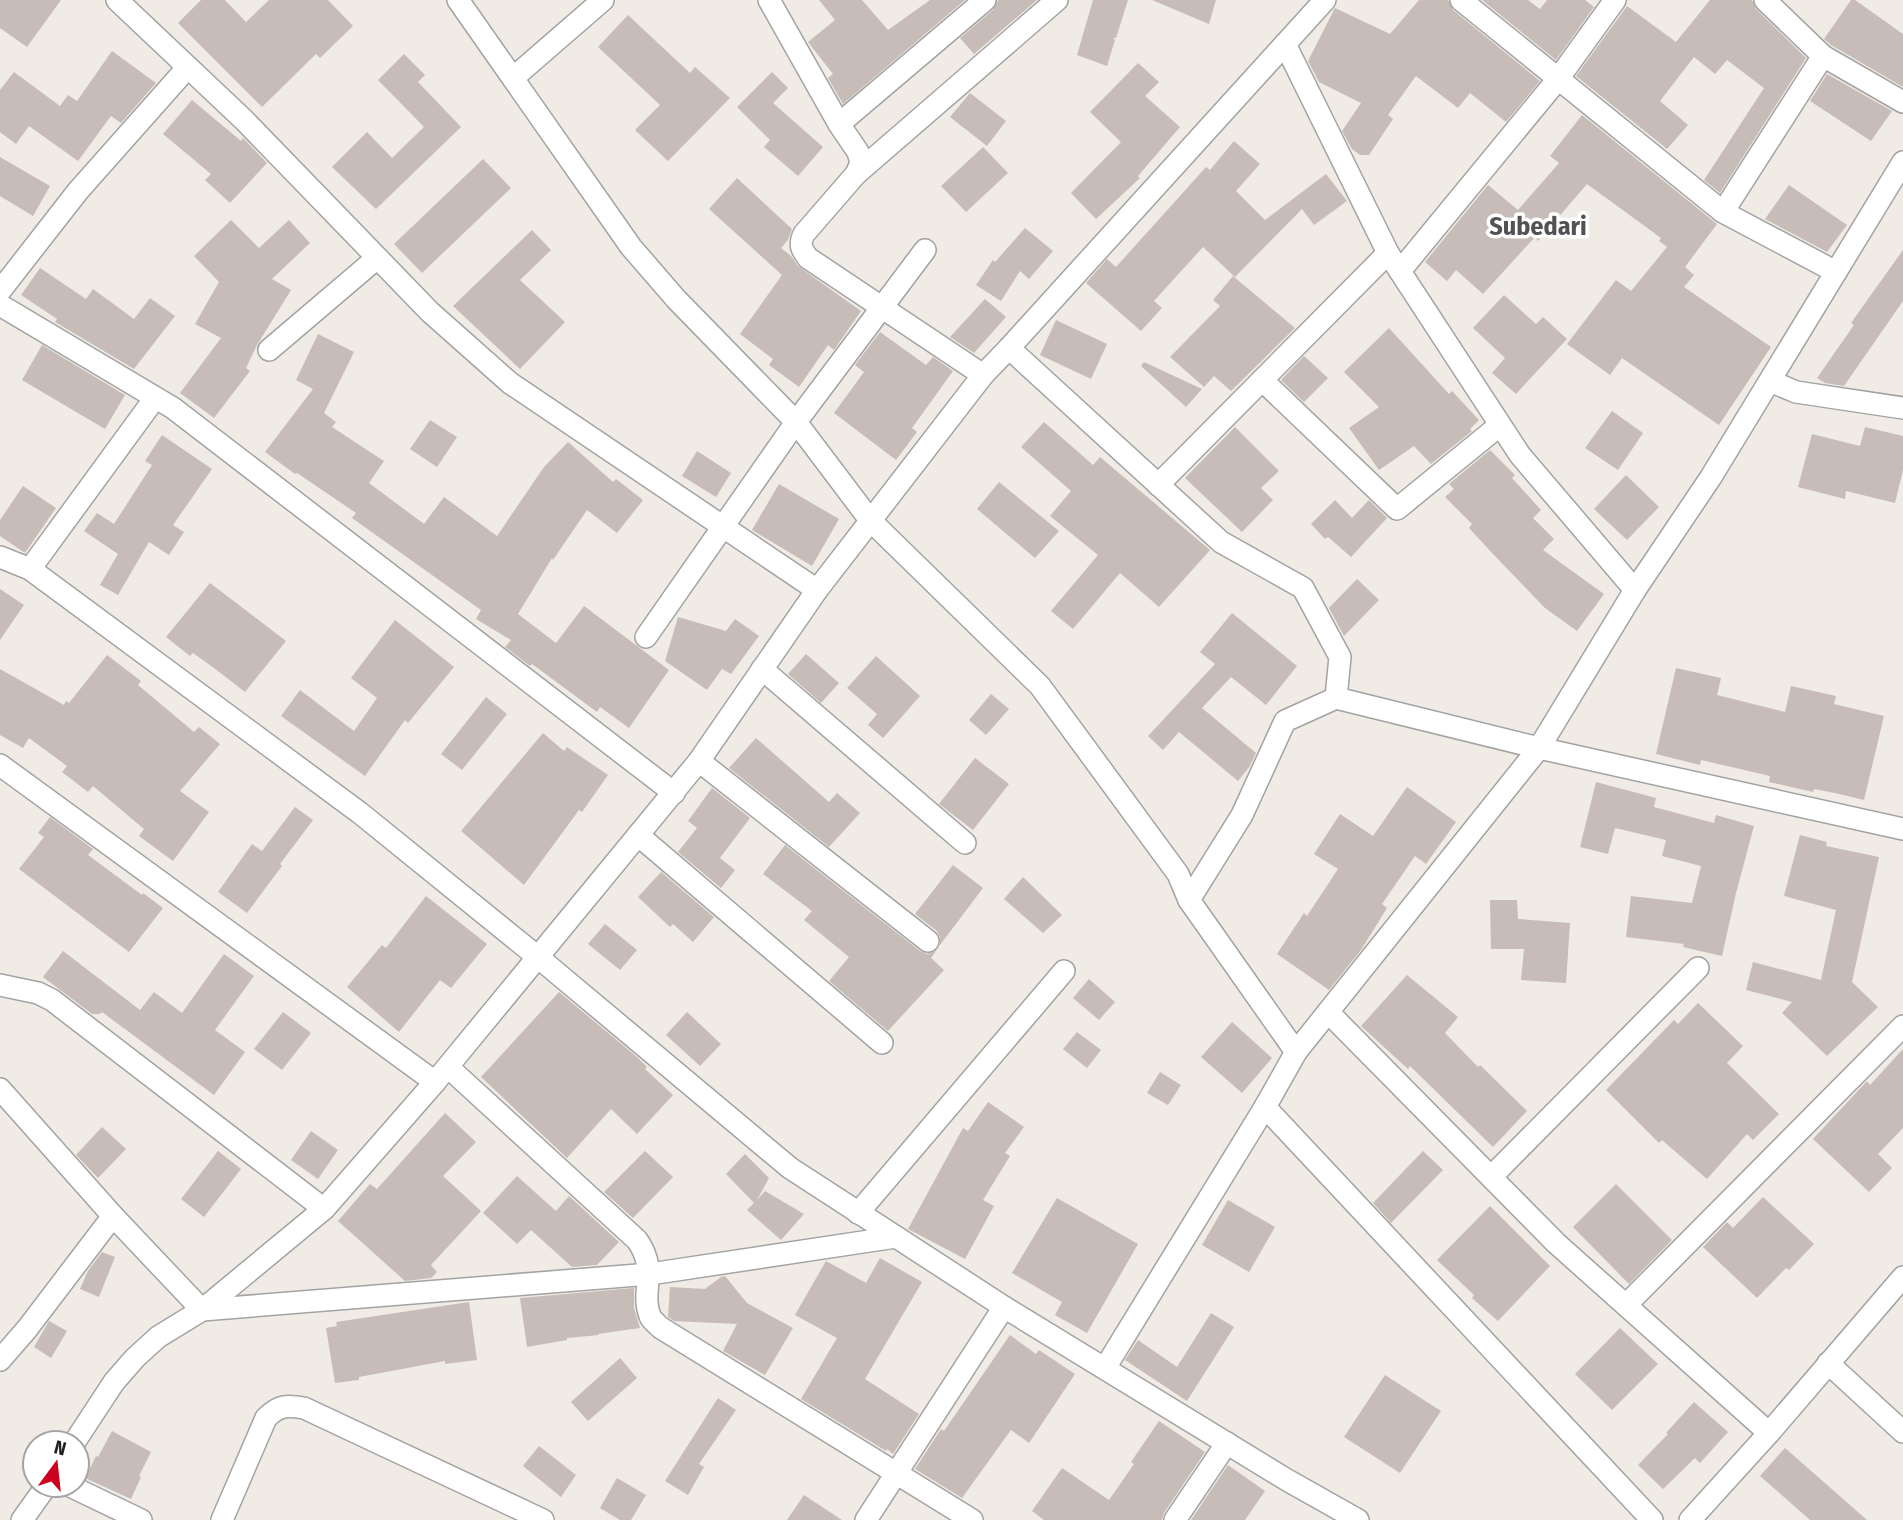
<svg xmlns="http://www.w3.org/2000/svg" width="1903" height="1520" font-family="'Fira Sans Condensed',sans-serif">
<style>
.building{fill:#c8bcb8}
.lines{fill:none;stroke-linecap:round;stroke-linejoin:round}
.street-casing{stroke:#a3a3a3;stroke-width:24}
.street{stroke:#fff;stroke-width:21}
.labels{text-anchor:middle;dominant-baseline:central;stroke-width:7;stroke-linejoin:round;paint-order:stroke}
.district-label{font-size:26px;font-weight:bold;fill:#525252;stroke:#fff}
</style>
<rect width="100%" height="100%" fill="#f0ebe5"/>
<g class="building">
<polygon points="0,0 61,0 27,47 0,28"/>
<polygon points="201,0 225,0 246,22 269,0 328,0 353,26 320,58 316,54 262,107 178,23"/>
<polygon points="819,0 862,0 888,30 930,0 965,0 843,104 828,78 833,74 808,42 835,20"/>
<polygon points="998,0 1037,0 974,54 960,38 993,10"/>
<polygon points="1093,0 1128,0 1116,38 1113,38 1115,40 1107,66 1077,55"/>
<polygon points="1152,0 1216,0 1209,24"/>
<polygon points="1419,0 1448,0 1453,10 1540,81 1506,122 1470,93 1458,108 1416,76 1388,115 1393,119 1369,155 1360,155 1352,149 1342,131 1361,103 1319,82 1308,61 1335,8 1390,34"/>
<polygon points="1482,0 1528,0 1540,9 1547,0 1585,0 1594,7 1556,60"/>
<polygon points="1710,0 1752,0 1756,9 1806,58 1720,193 1704,180 1764,88 1727,60 1715,74 1694,57 1660,101 1688,125 1667,149 1576,76 1627,6 1676,42"/>
<polygon points="1851,0 1855,0 1903,34 1903,87 1831,45 1824,39"/>
<polygon points="628,15 690,73 695,67 730,98 668,161 635,130 660,105 598,47"/>
<polygon points="112,51 156,83 121,123 111,116 78,161 29,126 16,144 0,132 0,90 14,72 60,106 68,95 77,101"/>
<polygon points="404,54 425,75 418,82 461,127 376,209 332,167 367,132 392,158 424,127 378,80"/>
<polygon points="1138,63 1159,82 1145,96 1180,127 1138,176 1140,178 1096,219 1071,193 1121,142 1090,112"/>
<polygon points="772,72 788,88 773,103 823,147 798,176 764,147 770,140 737,107"/>
<polygon points="1827,74 1892,111 1871,141 1810,101"/>
<polygon points="970,93 1006,121 987,146 950,117"/>
<polygon points="192,100 241,141 243,138 267,163 230,203 205,180 211,174 163,134"/>
<polygon points="1582,115 1717,224 1685,267 1694,275 1684,287 1771,347 1719,425 1622,358 1610,375 1567,344 1616,280 1631,291 1667,247 1659,241 1661,238 1587,184 1538,241 1535,237 1483,294 1456,270 1447,281 1425,262 1488,185 1518,210 1559,163 1550,156"/>
<polygon points="1234,141 1260,164 1236,191 1265,220 1326,174 1347,201 1314,225 1302,209 1235,277 1203,247 1154,301 1162,308 1141,331 1086,283 1107,259 1116,267 1206,167 1210,170"/>
<polygon points="983,147 1008,173 966,212 941,186"/>
<polygon points="0,157 50,186 33,216 0,196"/>
<polygon points="483,159 511,188 422,273 394,244"/>
<polygon points="737,178 792,229 788,240 781,248 791,256 798,266 861,311 834,350 828,345 799,387 769,365 773,359 740,334 782,275 709,209"/>
<polygon points="1789,185 1847,225 1827,252 1765,219"/>
<polygon points="231,220 259,248 289,220 310,243 272,279 291,290 257,345 246,368 250,371 214,418 180,393 221,338 195,324 219,282 194,256"/>
<polygon points="1025,228 1053,251 1029,279 1020,271 1001,301 976,285 993,260 995,262"/>
<polygon points="532,230 551,250 520,280 565,322 520,369 453,306"/>
<polygon points="1903,250 1903,301 1844,386 1825,383 1817,378 1854,325 1851,323"/>
<polygon points="40,268 86,299 93,289 134,319 150,298 175,316 134,369 55,322 57,319 21,295"/>
<polygon points="1233,276 1295,328 1231,391 1214,376 1204,387 1170,357 1220,306 1213,300"/>
<polygon points="1504,295 1536,324 1543,317 1567,339 1516,394 1492,373 1505,358 1473,328"/>
<polygon points="985,299 1006,317 974,353 950,337"/>
<polygon points="1056,320 1107,344 1091,379 1040,355"/>
<polygon points="1389,328 1449,394 1452,391 1479,420 1470,429 1472,431 1431,464 1414,446 1379,470 1349,428 1379,407 1344,372"/>
<polygon points="880,332 926,365 933,357 953,371 912,428 917,432 896,460 834,413 864,372 855,365"/>
<polygon points="318,334 354,352 324,413 336,422 332,427 384,461 369,483 424,524 444,497 497,536 544,467 568,442 613,482 616,479 643,500 617,533 587,510 553,560 552,558 518,614 556,643 584,606 669,670 629,728 600,707 597,712 532,664 530,666 505,647 511,640 476,619 481,610 352,518 356,513 297,473 295,474 265,452 313,389 296,380"/>
<polygon points="42,345 125,395 105,429 22,380"/>
<polygon points="1304,356 1328,378 1304,402 1281,380"/>
<polygon points="1144,362 1202,389 1186,407 1141,366"/>
<polygon points="1612,411 1643,433 1618,470 1585,448"/>
<polygon points="430,420 457,437 437,467 410,449"/>
<polygon points="1044,422 1093,465 1100,457 1210,550 1159,607 1120,573 1073,629 1051,611 1098,555 1050,516 1071,491 1021,447"/>
<polygon points="1235,427 1279,471 1261,488 1273,500 1242,532 1185,478"/>
<polygon points="1865,427 1903,436 1903,470 1895,503 1846,491 1845,499 1798,487 1812,434 1860,446"/>
<polygon points="162,435 212,469 173,525 184,532 169,555 149,542 118,595 100,585 118,554 84,531 97,513 114,524 152,465 145,461"/>
<polygon points="1490,450 1515,475 1512,478 1541,510 1533,518 1554,539 1543,550 1604,594 1577,631 1545,608 1493,554 1469,528 1472,524 1445,497 1454,489 1449,484"/>
<polygon points="697,451 731,473 716,497 682,476"/>
<polygon points="1626,475 1659,507 1627,540 1594,509"/>
<polygon points="999,482 1059,531 1035,558 977,509"/>
<polygon points="779,484 839,519 812,566 752,530"/>
<polygon points="23,486 56,508 25,553 0,536 0,520"/>
<polygon points="1335,500 1352,518 1369,500 1387,518 1351,557 1328,537 1325,539 1311,524"/>
<polygon points="1357,579 1379,600 1344,636 1329,608"/>
<polygon points="210,583 286,641 245,692 214,668 193,653 190,656 166,637"/>
<polygon points="0,589 24,605 0,640"/>
<polygon points="1232,613 1297,666 1266,705 1231,677 1202,708 1256,753 1250,766 1238,781 1179,732 1163,750 1148,736 1215,664 1200,652"/>
<polygon points="678,617 726,631 735,619 759,636 731,674 722,669 707,690 665,661"/>
<polygon points="395,620 454,667 408,723 405,720 365,776 281,716 300,690 354,731 377,698 351,678"/>
<polygon points="806,654 839,683 821,703 788,674"/>
<polygon points="107,655 141,681 138,685 194,732 199,727 220,744 180,791 209,812 173,861 139,836 144,829 93,786 88,792 62,772 67,766 29,738 23,748 0,735 0,669 64,705 66,701 69,703"/>
<polygon points="876,656 920,696 883,738 868,725 877,714 847,688"/>
<polygon points="1676,668 1721,678 1717,695 1785,712 1791,686 1836,696 1834,704 1884,716 1864,800 1835,793 1814,789 1813,792 1769,782 1770,776 1701,760 1700,765 1656,754"/>
<polygon points="991,694 1009,709 986,735 969,720"/>
<polygon points="486,697 507,714 462,770 441,754"/>
<polygon points="543,733 564,751 567,747 608,775 582,812 579,810 524,885 461,831"/>
<polygon points="756,738 829,802 837,793 860,813 829,847 729,768"/>
<polygon points="975,758 1009,784 973,830 939,804"/>
<polygon points="1596,782 1656,798 1654,807 1714,823 1716,815 1754,826 1736,893 1722,956 1683,947 1684,944 1626,937 1631,896 1692,903 1701,866 1662,856 1666,840 1615,828 1608,854 1580,847"/>
<polygon points="1407,787 1456,822 1426,864 1415,856 1382,904 1387,908 1361,950 1329,990 1277,954 1304,913 1307,916 1338,869 1314,854 1340,814 1373,836"/>
<polygon points="712,788 750,818 720,858 735,870 721,888 678,852 697,828 688,821"/>
<polygon points="295,807 313,820 280,864 282,866 247,913 218,892 252,844 262,851"/>
<polygon points="50,817 93,849 88,855 142,895 143,893 163,908 129,952 19,869 44,837 38,833"/>
<polygon points="1800,835 1827,842 1826,846 1879,857 1852,982 1878,1007 1827,1056 1782,1013 1792,1002 1746,990 1753,962 1821,980 1836,910 1784,896"/>
<polygon points="785,845 920,951 927,954 936,951 931,958 944,970 888,1031 829,981 849,957 804,920 812,911 763,874"/>
<polygon points="953,865 983,888 940,945 940,937 937,931 915,914"/>
<polygon points="661,872 714,917 693,942 673,924 670,927 638,897"/>
<polygon points="1023,877 1062,915 1043,933 1004,899"/>
<polygon points="426,896 487,944 451,988 440,980 399,1032 347,987 382,945 386,948"/>
<polygon points="1490,900 1517,900 1518,919 1570,923 1566,983 1521,980 1524,949 1491,949"/>
<polygon points="605,924 637,950 620,970 588,944"/>
<polygon points="63,951 140,1010 154,992 182,1013 224,954 254,976 215,1030 245,1052 214,1095 102,1012 100,1014 92,1014 43,977"/>
<polygon points="1407,975 1458,1017 1445,1033 1478,1067 1480,1065 1527,1111 1493,1147 1410,1066 1408,1069 1361,1026"/>
<polygon points="1089,979 1115,1002 1099,1020 1073,998"/>
<polygon points="559,992 637,1057 647,1067 645,1069 673,1095 637,1134 611,1109 567,1158 481,1077"/>
<polygon points="1698,1003 1743,1046 1727,1063 1779,1114 1753,1140 1747,1134 1707,1179 1662,1140 1659,1143 1606,1090 1674,1020 1678,1024"/>
<polygon points="283,1012 311,1033 282,1070 254,1049"/>
<polygon points="687,1012 721,1044 700,1066 666,1035"/>
<polygon points="1232,1022 1272,1058 1242,1093 1201,1057"/>
<polygon points="1077,1032 1101,1050 1087,1068 1063,1049"/>
<polygon points="1903,1049 1903,1128 1878,1154 1892,1168 1869,1192 1813,1139 1867,1081 1870,1085"/>
<polygon points="1160,1072 1181,1085 1168,1105 1147,1093"/>
<polygon points="988,1102 1024,1127 1005,1153 1010,1156 983,1200 994,1206 965,1259 908,1229 963,1128 968,1131"/>
<polygon points="445,1113 476,1142 443,1176 481,1211 431,1265 437,1272 431,1278 405,1281 338,1221 370,1184 377,1189"/>
<polygon points="102,1127 126,1149 98,1178 76,1155"/>
<polygon points="311,1131 338,1150 318,1179 291,1160"/>
<polygon points="218,1151 241,1169 204,1217 181,1199"/>
<polygon points="645,1151 673,1177 633,1218 604,1192"/>
<polygon points="1423,1151 1443,1170 1391,1223 1373,1203"/>
<polygon points="745,1154 769,1178 757,1200 765,1191 804,1214 781,1240 747,1210 754,1203 726,1174"/>
<polygon points="517,1176 556,1211 569,1196 619,1242 597,1265 572,1267 531,1230 517,1244 483,1213"/>
<polygon points="1616,1184 1672,1240 1629,1284 1573,1227"/>
<polygon points="1763,1197 1814,1244 1789,1270 1786,1268 1757,1298 1703,1247 1727,1222 1733,1228"/>
<polygon points="1057,1198 1138,1244 1087,1333 1055,1315 1062,1302 1012,1273"/>
<polygon points="1228,1200 1275,1227 1249,1272 1202,1245"/>
<polygon points="1490,1206 1550,1266 1498,1321 1472,1298 1474,1295 1437,1260"/>
<polygon points="102,1252 115,1257 99,1297 80,1289 88,1271"/>
<polygon points="880,1258 922,1282 865,1379 919,1414 893,1454 887,1449 886,1451 801,1399 837,1338 795,1315 826,1261 866,1283"/>
<polygon points="725,1276 747,1303 793,1328 765,1375 723,1351 737,1324 674,1321 668,1317 670,1287 705,1289 721,1277"/>
<polygon points="634,1288 634,1308 640,1328 598,1334 599,1335 567,1338 567,1340 527,1347 520,1298"/>
<polygon points="469,1302 477,1360 445,1364 445,1361 359,1377 359,1380 335,1383 326,1328 337,1326 336,1322"/>
<polygon points="1211,1313 1234,1327 1187,1401 1125,1360 1138,1340 1177,1367"/>
<polygon points="49,1321 67,1331 51,1358 34,1347"/>
<polygon points="1620,1328 1658,1364 1612,1410 1575,1374"/>
<polygon points="1010,1335 1036,1354 1039,1350 1075,1374 1029,1443 1011,1430 962,1498 915,1469 941,1429 944,1431"/>
<polygon points="620,1358 637,1378 588,1421 571,1402"/>
<polygon points="1385,1375 1441,1411 1400,1473 1344,1437"/>
<polygon points="718,1398 736,1410 699,1464 704,1467 688,1495 665,1481"/>
<polygon points="1694,1402 1728,1432 1700,1463 1695,1458 1663,1489 1638,1465 1668,1434 1666,1433"/>
<polygon points="1159,1421 1205,1452 1164,1513 1162,1520 1044,1520 1032,1511 1062,1468 1109,1500 1134,1464 1131,1462"/>
<polygon points="112,1431 151,1452 139,1476 141,1477 131,1499 85,1478 96,1456 98,1457"/>
<polygon points="539,1446 576,1475 561,1497 523,1466"/>
<polygon points="1785,1448 1867,1520 1810,1520 1760,1476"/>
<polygon points="1228,1465 1265,1491 1245,1520 1191,1520"/>
<polygon points="617,1478 646,1495 631,1520 620,1520 600,1508"/>
<polygon points="804,1495 842,1520 787,1520"/>
</g>
<g class="lines">
<g class="street-casing">
<g id="street">
<polyline points="117,0 244,120 430,312 510,383 817,590"/>
<polyline points="458,0 631,247 676,299 796,422 870,520 1040,686 1178,874 1189,900 1296,1052"/>
<polyline points="1461,0 1723,212 1823,56 1765,0"/>
<polyline points="1285,44 1388,253 1520,455 1635,590"/>
<polyline points="1823,56 1903,102"/>
<polyline points="513,78 603,0"/>
<polyline points="839,124 985,0"/>
<polyline points="856,174 1057,0"/>
<polyline points="1723,212 1836,272"/>
<polyline points="1400,271 1558,79 1615,0"/>
<polyline points="0,291 78,191 188,67"/>
<polyline points="0,305 173,408 674,793"/>
<polyline points="1009,348 1325,0"/>
<polyline points="269,350 377,258"/>
<polyline points="983,375 1009,348 1221,542 1303,588 1340,657 1336,698 1539,748 1903,829"/>
<polyline points="1262,380 1397,509 1500,425"/>
<polyline points="1770,381 1796,392 1903,408"/>
<polyline points="1158,485 1388,253"/>
<polyline points="0,557 30,569 360,813 539,958 790,1168 1004,1307 1287,1480 1358,1520"/>
<polyline points="30,569 155,398"/>
<polyline points="646,637 796,422 925,250"/>
<polyline points="762,669 965,843"/>
<polyline points="699,761 928,941"/>
<polyline points="0,765 435,1082"/>
<polyline points="638,835 882,1043"/>
<polyline points="1189,900 1242,815 1285,721 1336,698"/>
<polyline points="0,985 38,993 52,1000 324,1209"/>
<polyline points="1328,1012 1556,1243 1769,1433"/>
<path d="M448,1067L637,1240C659,1271 640,1291 650,1316C652,1321 657,1324 661,1328L972,1520"/>
<polyline points="0,1089 113,1216 202,1310 650,1274 896,1237"/>
<polyline points="1265,1107 1652,1520"/>
<polyline points="1491,1177 1698,968"/>
<polyline points="858,1213 1064,971"/>
<polyline points="1626,1305 1903,1026"/>
<polyline points="0,1360 27,1329 113,1216"/>
<polyline points="1828,1363 1903,1432"/>
<polyline points="1105,1368 1265,1107 1296,1052 1539,748 1635,590 1711,477 1903,162"/>
<path d="M74,1443L114,1382L135,1358L158,1337L202,1310L324,1209L435,1082L699,761L817,590L983,375L808,258C801,249 799,244 804,234L856,174L861,163L858,152L839,124L769,0"/>
<polyline points="68,1485 141,1520"/>
<polyline points="22,1520 47,1485"/>
<path d="M222,1520L266,1418C279,1405 287,1405 304,1408L543,1520"/>
<polyline points="866,1520 1004,1307"/>
<polyline points="1175,1520 1227,1443"/>
<polyline points="1690,1520 1769,1433 1903,1277"/>
</g>
</g>
<use href="#street" class="street"/>
</g>
<g class="labels">
<g class="district-label">
<text x="1538" y="226">Subedari</text>
</g>
</g>
<g transform="translate(56 1464) rotate(15)"><circle r="33" fill="#ffffff" stroke="#a5a5a5" stroke-width="2"/>
<path d="M0-5L12 26L0 18L-12 26Z" fill="#ce0020"/>
<text y="-10" font-size="19" font-weight="bold" text-anchor="middle" fill="#1f1f1f">N</text>
</g>
</svg>
